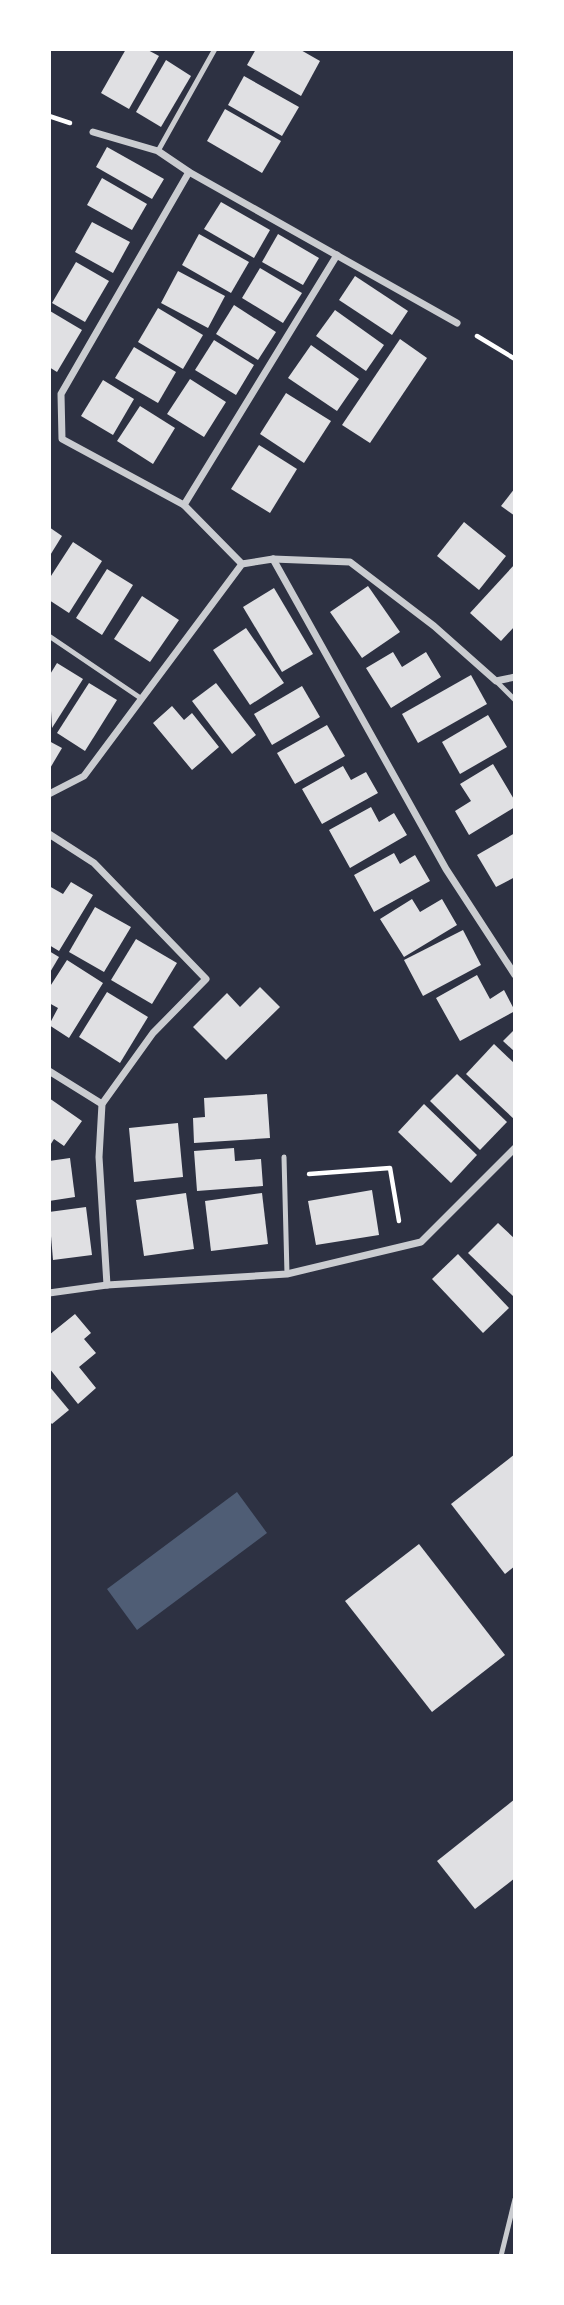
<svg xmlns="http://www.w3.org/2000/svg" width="564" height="2305" font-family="Mulish,sans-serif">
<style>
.water{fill:#4f5d75}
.building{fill:#e0e0e3}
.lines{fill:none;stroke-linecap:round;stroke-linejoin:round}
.path{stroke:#fff;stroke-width:4.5}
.service{stroke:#caccd0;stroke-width:5}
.minor{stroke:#caccd0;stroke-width:7}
</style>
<rect width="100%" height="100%" fill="#2d3142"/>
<polygon class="water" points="237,1492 267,1533 137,1630 107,1589"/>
<g class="building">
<polygon points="126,49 146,49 159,56 129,109 101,93"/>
<polygon points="256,49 299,49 320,61 301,96 247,65"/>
<polygon points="166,60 191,76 161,127 136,112"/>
<polygon points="244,76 299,107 282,136 228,105"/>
<polygon points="225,109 281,141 262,173 207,141"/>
<polygon points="107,147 164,179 152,199 96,167"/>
<polygon points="102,178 147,204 132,230 87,205"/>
<polygon points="221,202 270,230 254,258 204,229"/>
<polygon points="92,222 130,242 113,273 75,252"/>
<polygon points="199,234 249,262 231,293 182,265"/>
<polygon points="278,234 319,258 303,285 262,262"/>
<polygon points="76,262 109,281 85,322 52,303"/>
<polygon points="260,268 302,293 283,323 242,298"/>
<polygon points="178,271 225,296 208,328 161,303"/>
<polygon points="355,276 408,311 392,335 339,300"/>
<polygon points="234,305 276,332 258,360 216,334"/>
<polygon points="158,308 203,335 183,369 138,342"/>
<polygon points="335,310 384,345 366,371 316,336"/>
<polygon points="50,311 82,330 57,372 49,367"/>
<polygon points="400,339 427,358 370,443 342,425"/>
<polygon points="214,340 254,365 236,395 195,370"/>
<polygon points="311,345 359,379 337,411 288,378"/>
<polygon points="134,347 176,372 158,403 115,378"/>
<polygon points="190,379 226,402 204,437 167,414"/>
<polygon points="103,380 134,399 113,435 81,416"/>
<polygon points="286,393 331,421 304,463 260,434"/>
<polygon points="140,406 175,428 153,464 117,441"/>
<polygon points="259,445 297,469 270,513 231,489"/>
<polygon points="515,488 515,516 501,506"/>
<polygon points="464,522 506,556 479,590 437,556"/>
<polygon points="49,527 62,536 49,557"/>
<polygon points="73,542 102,561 69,613 49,600 49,579"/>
<polygon points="515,564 515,626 501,641 470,613"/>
<polygon points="107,569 133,585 102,635 76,618"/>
<polygon points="368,586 400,632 362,658 330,612"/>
<polygon points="274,588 313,654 282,672 243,607"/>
<polygon points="142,596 179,620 150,662 114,639"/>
<polygon points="246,628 284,683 250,705 213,650"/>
<polygon points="393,652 402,667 426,652 441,677 391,708 366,668"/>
<polygon points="57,663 83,679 52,728 49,676"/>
<polygon points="471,675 487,704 418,743 402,714"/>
<polygon points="89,683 117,700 85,751 57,733"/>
<polygon points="216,683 256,735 232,754 192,701"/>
<polygon points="302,686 320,717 272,745 254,714"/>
<polygon points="172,706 184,720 192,713 219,747 192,770 153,723"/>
<polygon points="488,715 507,747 460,774 442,742"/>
<polygon points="327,725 345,756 295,784 277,753"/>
<polygon points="49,741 62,748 49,770"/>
<polygon points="493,764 515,801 515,807 469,835 455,811 471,801 460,784"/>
<polygon points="343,766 351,780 366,772 378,793 322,824 302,789"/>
<polygon points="371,807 379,822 394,813 407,835 350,868 329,830"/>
<polygon points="515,833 515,877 496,887 477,855"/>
<polygon points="394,853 400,864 415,855 430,881 374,912 354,875"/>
<polygon points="71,882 93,895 59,951 49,945 49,886 63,894"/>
<polygon points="412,899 420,912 442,899 457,925 404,957 380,919"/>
<polygon points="95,907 131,927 104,972 69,952"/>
<polygon points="463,930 481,965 423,996 404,960"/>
<polygon points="136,939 177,963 152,1004 111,980"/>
<polygon points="49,951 59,957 49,974"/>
<polygon points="67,960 103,983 69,1038 49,1025 58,1008 49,1003 49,988"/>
<polygon points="477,975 490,999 504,990 515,1011 460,1041 436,998"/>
<polygon points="260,987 280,1007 226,1060 193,1027 227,993 240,1007"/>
<polygon points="107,992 148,1017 120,1063 79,1037"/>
<polygon points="515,1029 515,1052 503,1041"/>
<polygon points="494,1044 515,1064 515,1120 466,1074"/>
<polygon points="457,1074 507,1122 480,1150 430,1101"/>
<polygon points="267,1094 270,1138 194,1143 193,1118 205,1117 204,1098"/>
<polygon points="49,1098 82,1121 64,1146 54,1139 49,1147"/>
<polygon points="424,1104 477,1155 451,1183 398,1132"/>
<polygon points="178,1123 183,1177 134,1182 129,1128"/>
<polygon points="234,1148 235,1161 261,1159 263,1186 197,1191 194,1151"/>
<polygon points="70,1158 75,1197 49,1201 49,1161"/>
<polygon points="372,1190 379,1235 316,1245 308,1201"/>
<polygon points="186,1193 194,1249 144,1256 136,1200"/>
<polygon points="262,1193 268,1244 211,1251 205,1201"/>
<polygon points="86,1207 92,1255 53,1260 49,1212"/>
<polygon points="498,1223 515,1239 513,1296 468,1253"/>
<polygon points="458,1254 509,1308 483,1333 432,1279"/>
<polygon points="75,1314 91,1333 84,1339 96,1353 79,1367 96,1388 78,1404 49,1368 49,1335"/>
<polygon points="49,1386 69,1410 52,1424 49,1421"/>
<polygon points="515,1454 515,1566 505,1574 451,1504"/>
<polygon points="419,1544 505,1655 432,1712 345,1601"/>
<polygon points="515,1799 515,1878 475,1909 437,1861"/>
</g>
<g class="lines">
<g class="path">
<polyline points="49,116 70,123"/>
<polyline points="477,336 515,359"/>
<polyline points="309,1174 390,1168 399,1221"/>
</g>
<g class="service">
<polyline points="158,151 215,49"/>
<polyline points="49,636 139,697"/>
<polyline points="496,681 515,700"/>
<polyline points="284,1157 287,1274"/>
<polyline points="501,2256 515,2199"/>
</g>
<g class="minor">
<polyline points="93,132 158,151 189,172 457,323"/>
<polyline points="189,172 61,394 62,439 184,505 242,564"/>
<polyline points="184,505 337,255"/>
<polyline points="273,559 446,869 515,975"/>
<polyline points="49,794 84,776 242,564 273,559 350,562 434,626 496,681 515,677"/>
<polyline points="49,834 94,863 206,979 153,1033 102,1104 99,1157 107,1285"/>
<polyline points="49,1071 102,1104"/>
<polyline points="49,1293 107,1285 287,1274 421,1242 515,1148"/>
</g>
</g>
<rect width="564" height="2305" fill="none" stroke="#ffffff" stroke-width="102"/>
</svg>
